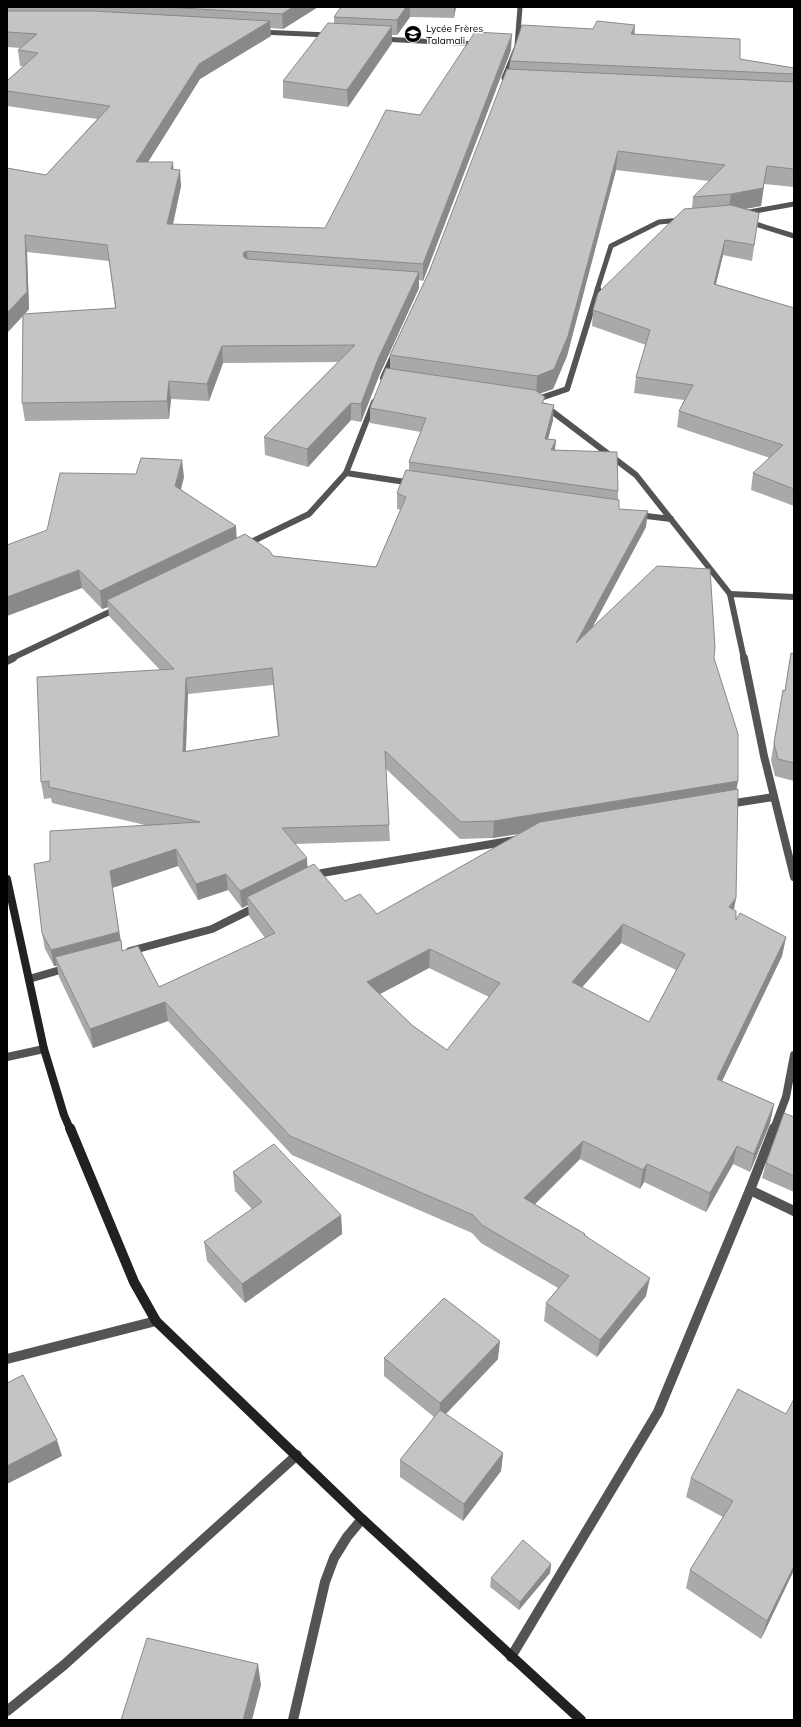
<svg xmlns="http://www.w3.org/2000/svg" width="801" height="1727" font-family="Mulish,sans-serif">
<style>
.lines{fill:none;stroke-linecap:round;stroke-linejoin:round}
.minor-far3{stroke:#545454;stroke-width:5}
.minor-far2{stroke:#545454;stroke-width:6}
.minor-far1{stroke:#545454;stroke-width:8}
.minor{stroke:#545454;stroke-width:10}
.secondary-far1{stroke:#212121;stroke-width:8}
.secondary{stroke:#212121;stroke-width:10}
.wall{fill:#a9a9a9;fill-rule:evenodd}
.shaded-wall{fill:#898989}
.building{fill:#c4c4c4;stroke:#898989;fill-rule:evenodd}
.labels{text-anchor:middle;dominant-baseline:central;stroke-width:3;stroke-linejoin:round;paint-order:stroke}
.far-poi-label{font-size:10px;fill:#000;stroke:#fff;text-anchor:start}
</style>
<rect width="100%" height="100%" fill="#fff"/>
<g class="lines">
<g class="minor-far3">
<polyline points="260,32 328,35"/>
<polyline points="381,39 478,44"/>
<polyline points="504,78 517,46 520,7"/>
<polyline points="744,213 794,204"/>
<polyline points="749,222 794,236"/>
<polyline points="597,290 611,246 659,222 681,220"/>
</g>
<g class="minor-far2">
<polyline points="383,378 394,354"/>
<polyline points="535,400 567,389 598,289"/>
<polyline points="545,406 636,475 730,594 744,659"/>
<polyline points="346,473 412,483"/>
<polyline points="638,515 671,519"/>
<polyline points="245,545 309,514 346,473 374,402"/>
<polyline points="730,594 794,597"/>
<polyline points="10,659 118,608"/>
</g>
<g class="minor-far1">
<polyline points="744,658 764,756 794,877"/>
<polyline points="7,661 13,658"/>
<polyline points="728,804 774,797"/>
<polyline points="313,878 322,873 515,840"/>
<polyline points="130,951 212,929 258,906"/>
<polyline points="29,979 67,968"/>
<polyline points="7,1057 44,1049"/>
<polyline points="774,1129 786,1097 794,1055"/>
</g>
<g class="minor">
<polyline points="750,1190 794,1211"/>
<polyline points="7,1359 156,1321"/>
<polyline points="511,1657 658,1412 750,1190 774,1128"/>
<polyline points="7,1711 64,1665 297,1455"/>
<polyline points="293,1720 325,1582 334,1558 347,1537 362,1519"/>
</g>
<polyline class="secondary-far1" points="7,879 44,1049 64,1115 70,1129"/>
<polyline class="secondary" points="70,1128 134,1282 156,1321 362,1519 581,1720"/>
</g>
<g class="wall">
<path d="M7,7H318L283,29L270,28L271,36L200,79L148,162L173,169L181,186L173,225L325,228L420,115L511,50L423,281L419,280V288L379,376L361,422L351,420L308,467L265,455L264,437L338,362L223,363L209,401L171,399L169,419L25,421L22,403L23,316L7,333V168L46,175L97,119L7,106V81L23,66H20L18,50L20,48L7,47ZM27,252L109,261L115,308L25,314L29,309Z"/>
<polygon points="341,7 456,7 454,18 410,17 397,35 392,35 392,43 348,107 283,98 283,81 334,23 334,17"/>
<path d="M634,34L740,59L794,68V187L764,184L761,206L745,209L759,213L752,261L723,255L716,284L794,308V506L751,490L753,473L770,458L677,427L679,411L684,400L634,393L636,377L646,345L592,326L593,310L692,208L693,197L709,181L616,170L567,356L553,389L540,393L544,404L553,420L548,439L556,440L555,450L618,491V500L619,509L646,527L591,629L714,658L738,781L736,790V898L734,910L736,920L786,937L782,956L722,1081L774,1104L770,1123L750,1172L733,1164L706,1212L644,1182L640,1189L580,1159L535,1204L585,1234V1236L646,1296L597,1357L544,1321L546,1303L558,1288L481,1243L472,1233L292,1155L168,1021L93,1048L59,977L57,966H54L45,949L42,933L50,861L145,825L52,803L51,798L44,799L41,782L160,670L109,616L108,607L102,609L82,588L47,530L184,477L181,489L237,538L273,556L376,567L401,510L397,509V493L409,471V462L421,432L370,423V408L390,369V355L429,272L509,69L510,61ZM273,685L278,736L186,751L188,694ZM386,769L460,839L493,838L519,834L377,914L345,901L307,867L295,844L390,841L389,825ZM178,866L198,900L228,890L242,908L248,905L249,916L265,938L159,987L122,951L112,888ZM621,943L676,970L649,1022L582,987ZM429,968L489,997L447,1050L413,1026L380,994Z"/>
<polygon points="791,653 794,654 794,781 775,776 771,760 780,707 783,690 785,690"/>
<polygon points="794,1117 794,1192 762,1178 766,1163"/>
<polygon points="233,1172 341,1215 342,1234 245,1303 207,1261 204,1242 252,1209 235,1191"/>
<polygon points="384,1358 498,1359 446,1414 503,1453 501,1471 463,1521 400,1477 400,1460 434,1417 384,1376"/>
<polygon points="738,1389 794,1570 761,1639 686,1588 690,1570 723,1517 686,1497 691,1478"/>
<polygon points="551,1564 550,1573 519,1610 490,1587 491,1578"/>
</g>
<g class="shaded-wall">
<polygon points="293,7 318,7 283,29 282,14"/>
<polygon points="406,7 410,7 410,17 397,35 397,20"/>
<polygon points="454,7 456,7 454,18"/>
<polygon points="270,21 271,36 200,79 138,178 136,162 199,64"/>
<polygon points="635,25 634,42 631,34"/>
<polygon points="392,26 392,43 348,107 347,90"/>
<polygon points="512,34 511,50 423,281 423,264"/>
<polygon points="618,151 616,170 567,356 553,389 536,395 537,376"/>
<polygon points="173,162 174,179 171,169"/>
<polygon points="767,166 761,206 728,212 731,194"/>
<polygon points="180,170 181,186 169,241 167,224"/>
<polygon points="25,235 27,252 29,309 7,333 7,313"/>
<polygon points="725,240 723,255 712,300 714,284"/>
<polygon points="247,251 248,268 245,274 243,253"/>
<polygon points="419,272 419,288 379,376 361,422 361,404 378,359"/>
<polygon points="222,346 223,363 209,401 207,384"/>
<polygon points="169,381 171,399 169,419 167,401"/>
<polygon points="351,403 351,420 308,467 307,449"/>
<polygon points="554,405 553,420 544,454 545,439"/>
<polygon points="556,440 554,456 551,450"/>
<polygon points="182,460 184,477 177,503 175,486"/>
<polygon points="648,511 646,527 575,660 576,643"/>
<polygon points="236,526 237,544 107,600 108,607 102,609 100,591"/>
<polygon points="79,570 82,588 7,616 7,597"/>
<polygon points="186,678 188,694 185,768 183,752"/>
<polygon points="738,781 735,797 493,838 494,821"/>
<polygon points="176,849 178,866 112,888 122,948 55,957 57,966 54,966 51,950 110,871"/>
<polygon points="307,858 308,874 247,897 248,905 242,908 240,891"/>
<polygon points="226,874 228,890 198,900 196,884"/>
<polygon points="736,898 732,918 729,907"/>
<polygon points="623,924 621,943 570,1001 572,982"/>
<polygon points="786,937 782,956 714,1098 717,1079"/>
<polygon points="430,949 429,968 367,1001 367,982"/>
<polygon points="165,1002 168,1021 93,1048 90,1029"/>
<polygon points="774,1104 770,1123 750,1172 754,1154"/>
<polygon points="583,1141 580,1159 522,1217 524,1198"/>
<polygon points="737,1146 733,1164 706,1212 710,1193"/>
<polygon points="647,1164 644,1182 640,1189 643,1170"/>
<polygon points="341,1215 342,1234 245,1303 242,1284"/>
<polygon points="650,1278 646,1296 597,1357 600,1340"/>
<polygon points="500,1341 498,1359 439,1421 440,1403"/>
<polygon points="57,1440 62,1456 7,1484 7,1466"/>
<polygon points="503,1453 501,1471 463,1521 464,1504"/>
<polygon points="551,1564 550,1573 519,1610 520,1602"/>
<polygon points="794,1566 794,1570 761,1639 767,1621"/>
<polygon points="258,1664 261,1685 252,1720 243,1720"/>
</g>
<g class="building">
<polygon points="165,7 293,7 282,14"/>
<polygon points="341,7 406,7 397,20 334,17"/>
<polygon points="7,11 94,11 270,21 199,64 136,162 173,162 171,169 180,170 167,224 325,228 386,110 420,115 475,32 512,34 423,264 247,251 243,253 244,257 247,259 419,272 378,359 361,404 351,403 307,449 264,437 355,345 222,346 207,384 169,381 167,401 22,403 23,314 116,308 107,245 25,235 27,292 7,313 7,168 46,175 110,106 7,91 7,81 38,53 18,50 37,34 7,32"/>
<polygon points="597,21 635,25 631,34 740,39 740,59 794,68 794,74 510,61 522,25 593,29"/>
<polygon points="328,23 392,26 347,90 283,81"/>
<polygon points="507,69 794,82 794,169 767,166 763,188 731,194 693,197 725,165 618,151 568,336 554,369 537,376 390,355 429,272"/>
<polygon points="731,205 759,213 754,245 725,240 714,284 794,308 794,489 753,473 783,445 679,411 693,385 636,377 650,330 593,310 598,293 684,209"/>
<polygon points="386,368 535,390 545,397 542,403 554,405 545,439 556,440 551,450 617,452 618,491 409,462 426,418 370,408"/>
<polygon points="141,458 182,460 175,486 236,526 100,591 79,570 7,597 7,545 47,530 60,473 136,474"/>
<path d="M406,470L619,500V509L648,511L576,643L657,566L710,569L715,647L714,658L738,734V781L494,821L461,822L385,751L389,825L282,828L307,858L240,891L226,874L196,884L176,849L110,871L119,932L51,950L42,933L34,864L50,861V831L200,822L49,787V781L41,782L37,677L174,669L107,600L245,534L269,550L273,556L376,567L406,497L397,493ZM272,668L279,736L183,752L186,678Z"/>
<polygon points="791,653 794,654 794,763 778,759 774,743 783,690 785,691"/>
<path d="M738,789L736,898L729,907L736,911V920L740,913L786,937L717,1079L774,1104L754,1154L737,1146L710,1193L647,1164L643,1170L583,1141L524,1198L585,1234L584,1235L650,1278L600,1340L546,1303L569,1276L482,1225L473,1215L290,1136L165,1002L90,1029L55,957L121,940L122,951L138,946L159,987L275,933L247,897L314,864L345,901L360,894L377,914L540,822ZM623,924L685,954L649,1022L572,982ZM430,949L500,983L447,1050L413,1026L367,982Z"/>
<polygon points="784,1113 794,1117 794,1176 766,1163"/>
<polygon points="274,1144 341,1215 242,1284 204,1242 262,1202 233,1172"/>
<polygon points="444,1298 500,1341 440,1403 384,1358"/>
<polygon points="23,1375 57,1440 7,1466 7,1383"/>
<polygon points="738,1389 786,1414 794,1399 794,1566 767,1621 690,1570 733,1501 691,1478"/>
<polygon points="440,1410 503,1453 464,1504 400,1460"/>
<polygon points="523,1540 551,1564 520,1602 491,1578"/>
<polygon points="147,1638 258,1664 243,1720 121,1720"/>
</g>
<defs>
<g id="school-disc" transform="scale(0.9)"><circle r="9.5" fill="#000" stroke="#fff"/><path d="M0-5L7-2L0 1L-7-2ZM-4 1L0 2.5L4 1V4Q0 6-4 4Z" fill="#fff"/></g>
</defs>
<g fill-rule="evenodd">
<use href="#school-disc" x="413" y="34"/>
</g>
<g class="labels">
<g class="far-poi-label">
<text x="426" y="28">Lycée Frères<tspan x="426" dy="12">Talamali</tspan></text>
</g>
</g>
<rect width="801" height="1727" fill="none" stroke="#000000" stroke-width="16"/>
</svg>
